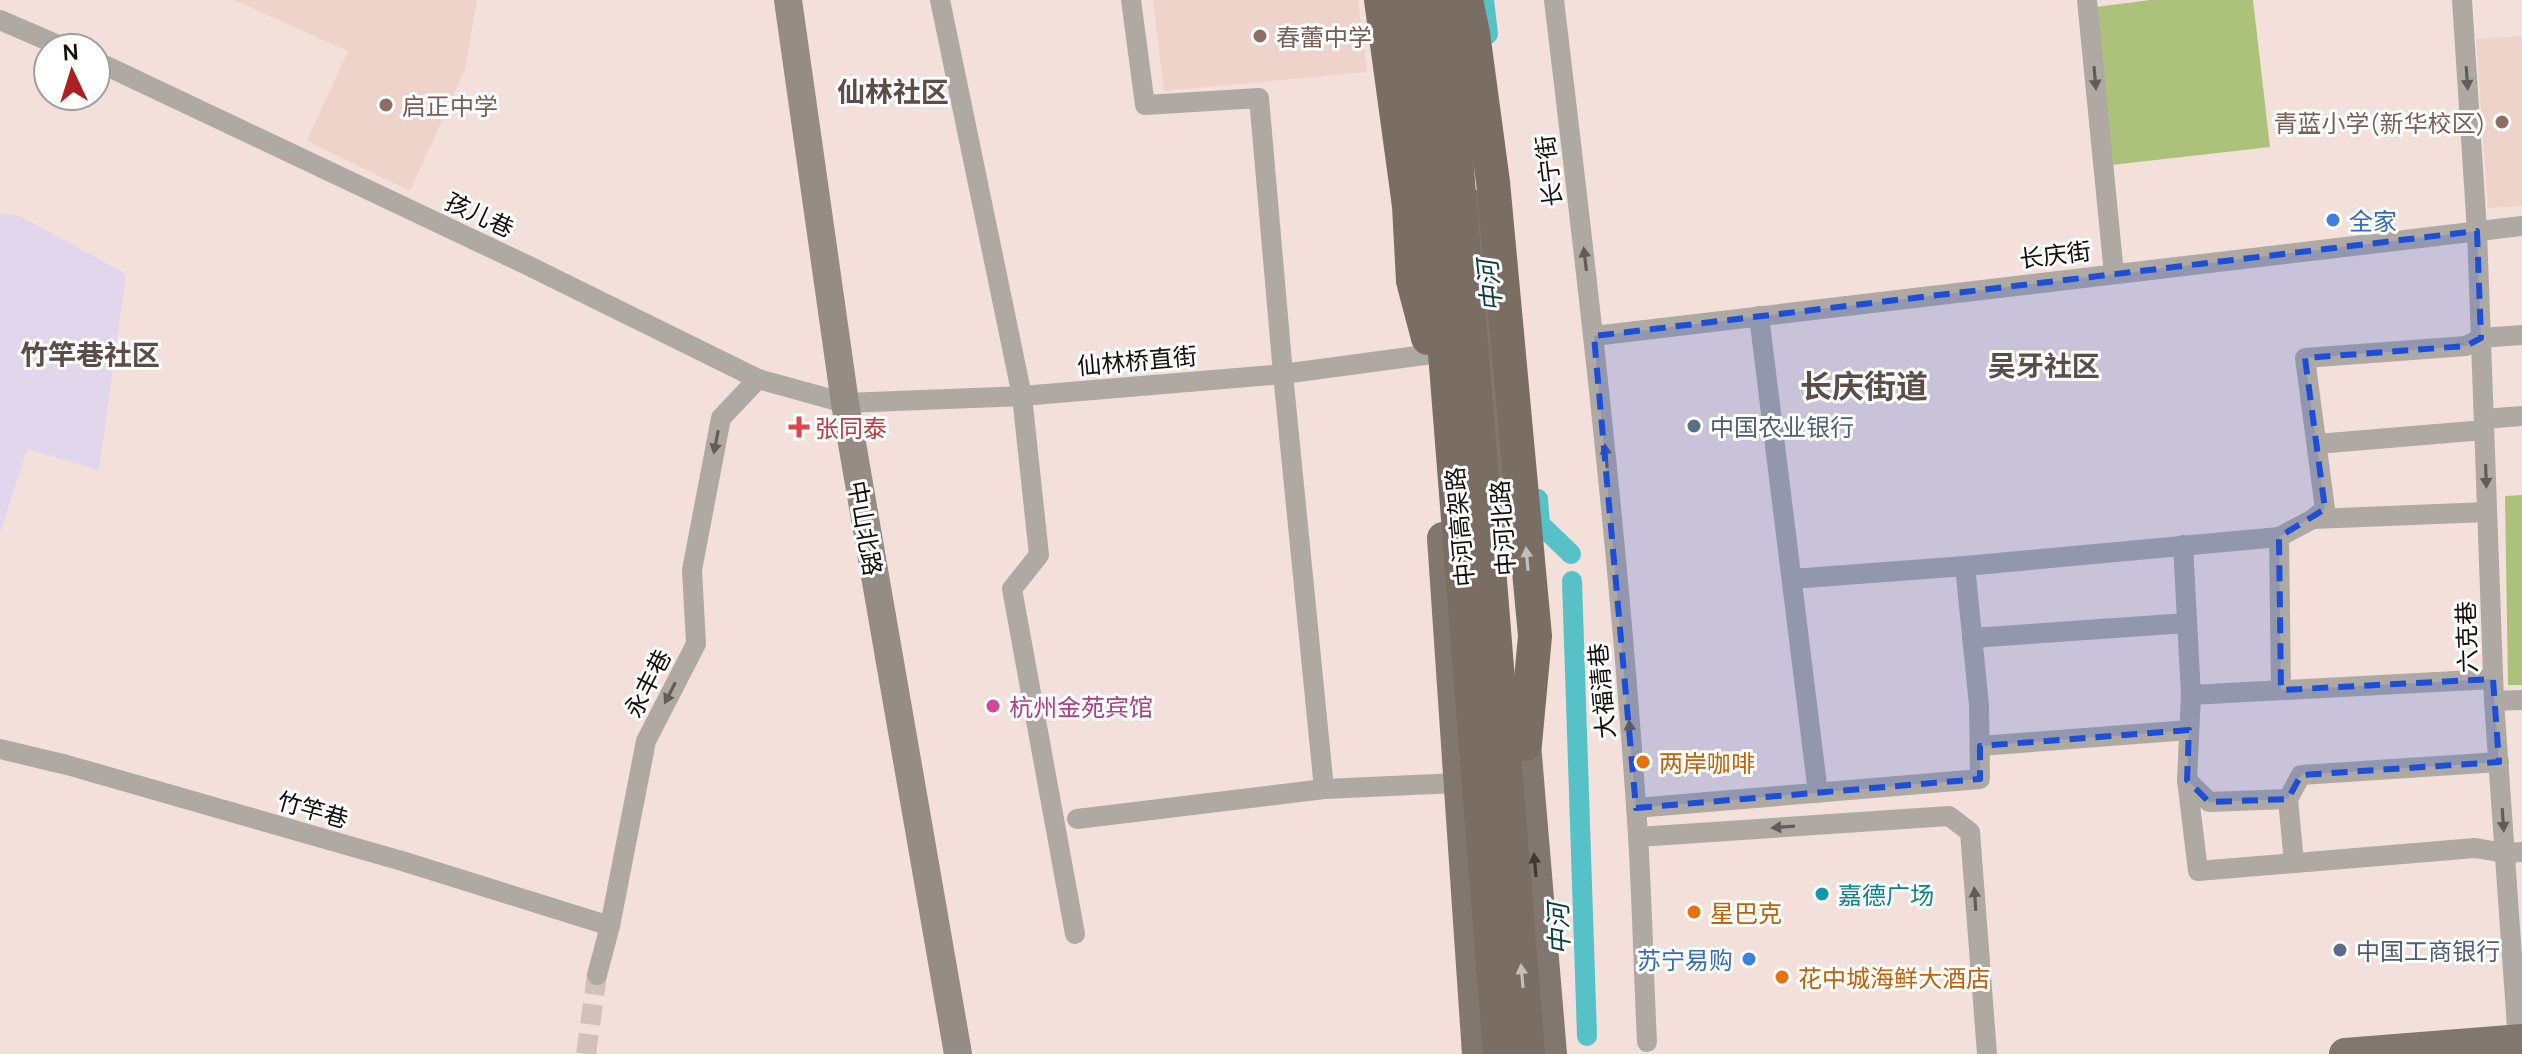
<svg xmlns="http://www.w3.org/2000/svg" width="2522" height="1054" font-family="Manrope,'Noto Sans SC',sans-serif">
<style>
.built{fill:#edd3ca}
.medical{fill:#e1d6eb}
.green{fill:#acc27b}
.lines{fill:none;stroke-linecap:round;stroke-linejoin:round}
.canal{stroke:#56c2c7;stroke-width:20}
.minor-tunnel{stroke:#d2c0bb;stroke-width:20;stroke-dasharray:20 10;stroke-linecap:butt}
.minor{stroke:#afa9a4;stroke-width:20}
.secondary{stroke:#958c85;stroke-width:28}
.primary{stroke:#82776e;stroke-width:32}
.trunk{stroke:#7a6e64;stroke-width:34}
.oneway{fill:#625c58}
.oneway2{fill:#c3beb9}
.oneway3{fill:#403833}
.marked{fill:#1d4ed8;fill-opacity:0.2;stroke:#1d4ed8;stroke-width:6;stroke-dasharray:16 10;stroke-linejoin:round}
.education-dot{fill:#8d6e63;stroke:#fff;stroke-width:3}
.shop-dot{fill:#3f7fe0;stroke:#fff;stroke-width:3}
.service-dot{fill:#5c6f8a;stroke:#fff;stroke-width:3}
.health-dot{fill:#e0444e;stroke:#fff;stroke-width:3}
.hotel-dot{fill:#d1479c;stroke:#fff;stroke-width:3}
.food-dot{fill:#e8710a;stroke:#fff;stroke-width:3}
.culture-dot{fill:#0f9aa8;stroke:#fff;stroke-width:3}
.labels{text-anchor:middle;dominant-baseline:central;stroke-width:6;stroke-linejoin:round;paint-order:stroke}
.education-label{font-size:24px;fill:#785e54;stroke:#fff;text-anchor:start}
.street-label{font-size:24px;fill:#140e0c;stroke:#fff}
.shop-label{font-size:24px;fill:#366cbe;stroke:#fff;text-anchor:start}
.service-label{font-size:24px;fill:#4e5e75;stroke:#fff;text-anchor:start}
.health-label{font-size:24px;fill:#be3a42;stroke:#fff;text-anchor:start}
.hotel-label{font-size:24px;fill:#b23c85;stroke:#fff;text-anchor:start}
.food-label{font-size:24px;fill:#c56008;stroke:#fff;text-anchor:start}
.culture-label{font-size:24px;fill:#0d838f;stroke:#fff;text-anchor:start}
.water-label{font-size:26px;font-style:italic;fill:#093d3f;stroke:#fff}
.quarter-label{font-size:28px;font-weight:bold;fill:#5c4d48;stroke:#fff}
.district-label{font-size:32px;font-weight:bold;fill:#5c4d48;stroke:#fff}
</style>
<rect width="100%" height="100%" fill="#f3e0da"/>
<g class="built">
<polygon points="234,0 477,0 465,69 410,191 307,141 348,51"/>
<polygon points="1153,0 1358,0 1367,72 1164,91"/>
<polygon points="2522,36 2522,206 2488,208 2476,39"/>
</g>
<polygon class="medical" points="0,214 18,215 126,274 99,470 27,449 0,533"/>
<g class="green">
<polygon points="2150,0 2253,0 2270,147 2103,166 2088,8"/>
<polygon points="2522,495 2522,685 2508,685 2505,496"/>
</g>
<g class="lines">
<g class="canal">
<polyline points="1484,0 1488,34"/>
<polyline points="1538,499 1540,524 1571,554"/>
<polyline points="1572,581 1587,1036"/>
</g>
<polyline class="minor-tunnel" points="586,1054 597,975"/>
<g class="minor">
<polyline points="940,0 1022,396 1039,555 1012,589 1075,934"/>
<polyline points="1131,0 1145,105 1259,98 1283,374 1324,789"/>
<path d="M1554,0C1586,268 1618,537 1636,806C1642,885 1643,964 1647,1042"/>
<polyline points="2087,0 2114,274"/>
<polyline points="2462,0 2477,231 2494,701 2518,1041"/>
<polyline points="0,20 65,48"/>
<polyline points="96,61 527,265 758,379 845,403 1022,396 1283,374 1432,354"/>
<polyline points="1759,316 1818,793"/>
<polyline points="1594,336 2522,226"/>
<polyline points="2484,419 2522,416"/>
<polyline points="2317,444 2484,430"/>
<polyline points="2313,519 2487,512"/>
<polyline points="2183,545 2191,695 2187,780 2209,802 2288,799"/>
<polyline points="1792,579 1965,566 2279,537"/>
<polyline points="1972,638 2187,623"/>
<polyline points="2281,690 2279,537 2313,519 2325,509 2305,358 2466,346 2481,338 2522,335"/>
<polyline points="2191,695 2493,679"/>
<polyline points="2494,701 2522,700"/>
<polyline points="1980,746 2189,730"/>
<polyline points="0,749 67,765 402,861 610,926"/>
<polyline points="2187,780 2198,871 2475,848 2505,853 2522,852"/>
<polyline points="1636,808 1980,779 1979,705 1965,566"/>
<polyline points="1077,819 1324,789 1458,783"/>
<polyline points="1638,837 1949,816 1970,832 1987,1054"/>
<polyline points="2294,863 2288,799 2301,775 2499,762"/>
<polyline points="597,975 610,926 646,741 696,644 692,570 721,418 758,379"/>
</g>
<polyline class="secondary" points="788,0 845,403 958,1054"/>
<g class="primary">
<polyline points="1476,206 1491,346 1501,519"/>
<polyline points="1443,538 1478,1054"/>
<polyline points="1518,720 1525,744 1551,1054"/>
<polyline points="2345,1054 2522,1040"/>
</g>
<g class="trunk">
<polyline points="1381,0 1409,206 1413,281 1428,338"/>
<polyline points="1409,0 1427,124 1500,1054"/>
<polyline points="1440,0 1453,119 1528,1054"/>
<polyline points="1466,0 1473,33 1493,182 1535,636 1525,744"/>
</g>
</g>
<defs><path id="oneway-solid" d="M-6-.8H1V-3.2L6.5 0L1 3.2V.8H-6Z" transform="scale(2)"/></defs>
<g class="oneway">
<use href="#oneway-solid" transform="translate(2095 78) rotate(85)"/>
<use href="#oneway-solid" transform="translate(2467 78) rotate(86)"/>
<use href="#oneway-solid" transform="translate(1585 259) rotate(-97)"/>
<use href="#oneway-solid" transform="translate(716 442) rotate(101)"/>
<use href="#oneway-solid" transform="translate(1606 456) rotate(-96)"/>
<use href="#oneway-solid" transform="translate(2486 476) rotate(88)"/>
<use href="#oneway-solid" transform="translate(670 693) rotate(117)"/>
<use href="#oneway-solid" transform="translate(1630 732) rotate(-95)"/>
<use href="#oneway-solid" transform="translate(2503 820) rotate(86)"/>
<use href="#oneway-solid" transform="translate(1783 827) rotate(176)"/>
<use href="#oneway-solid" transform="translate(1975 899) rotate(-94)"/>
</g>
<g class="oneway2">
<use href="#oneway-solid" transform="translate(1527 559) rotate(-95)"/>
<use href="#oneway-solid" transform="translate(1522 976) rotate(-95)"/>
</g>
<use class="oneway3" href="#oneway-solid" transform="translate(1535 865) rotate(-95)"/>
<path class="marked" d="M2477,231L2481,338L2466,346L2305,358L2325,509L2279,537L2281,690L2493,679L2499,762L2301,775L2288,799L2209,802L2187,780L2189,730L1980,746V779L1636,808L1594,336Z"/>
<g class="education-dot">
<circle cx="1260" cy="36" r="8"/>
<circle cx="386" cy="105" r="8"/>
<circle cx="2502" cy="122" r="8"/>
</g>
<g class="shop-dot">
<circle cx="2333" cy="220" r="8"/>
<circle cx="1749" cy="959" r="8"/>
</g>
<g class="service-dot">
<circle cx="1694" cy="426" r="8"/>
<circle cx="2340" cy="950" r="8"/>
</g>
<path class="health-dot" d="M795 415h8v8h8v8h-8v8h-8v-8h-8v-8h8z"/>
<circle class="hotel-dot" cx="993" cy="706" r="8"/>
<g class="food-dot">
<circle cx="1643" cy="762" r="8"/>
<circle cx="1694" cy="912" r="8"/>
<circle cx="1782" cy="977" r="8"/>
</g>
<circle class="culture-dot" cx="1822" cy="894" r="8"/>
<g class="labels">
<g class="education-label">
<text x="1276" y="36">春蕾中学</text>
<text x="402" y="105">启正中学</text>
<text x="2486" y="122" text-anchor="end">青蓝小学(新华校区)</text>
</g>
<g class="street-label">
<text transform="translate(1548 171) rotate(-97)">长宁街</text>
<text transform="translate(480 214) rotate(25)">孩儿巷</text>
<text transform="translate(2055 254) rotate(-7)">长庆街</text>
<text transform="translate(1137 360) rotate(-5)">仙林桥直街</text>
<text transform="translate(1459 527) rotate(-95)">中河高架路</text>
<text transform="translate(866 528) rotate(80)">中山北路</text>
<text transform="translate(1502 528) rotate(-94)">中河北路</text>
<text transform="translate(2466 637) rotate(-92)">六克巷</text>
<text transform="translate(647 683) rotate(-63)">永丰巷</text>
<text transform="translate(1601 691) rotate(-95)">大福清巷</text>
<text transform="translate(313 809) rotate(16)">竹竿巷</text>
</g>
<g class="shop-label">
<text x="2349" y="220">全家</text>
<text x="1733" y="959" text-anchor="end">苏宁易购</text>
</g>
<g class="service-label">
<text x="1710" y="426">中国农业银行</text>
<text x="2356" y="950">中国工商银行</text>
</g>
<g class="health-label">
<text x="815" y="427">张同泰</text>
</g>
<g class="hotel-label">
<text x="1009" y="706">杭州金苑宾馆</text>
</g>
<g class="food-label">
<text x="1659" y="762">两岸咖啡</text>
<text x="1710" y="912">星巴克</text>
<text x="1798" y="977">花中城海鲜大酒店</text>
</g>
<g class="culture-label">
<text x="1838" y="894">嘉德广场</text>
</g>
<g class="water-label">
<text transform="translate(1489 286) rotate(-96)">中河</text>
<text transform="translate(1558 929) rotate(-92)">中河</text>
</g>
<g class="quarter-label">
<text x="893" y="91">仙林社区</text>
<text x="90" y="354">竹竿巷社区</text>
<text x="2044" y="365">吴牙社区</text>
</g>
<g class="district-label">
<text x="1864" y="386">长庆街道</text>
</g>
</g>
<g transform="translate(72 72) rotate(356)"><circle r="38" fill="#ffffff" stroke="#a19f9e" stroke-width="2"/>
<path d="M0-6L14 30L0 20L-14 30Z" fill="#af1e21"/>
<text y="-12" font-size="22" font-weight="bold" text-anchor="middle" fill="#140e0c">N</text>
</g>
</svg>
